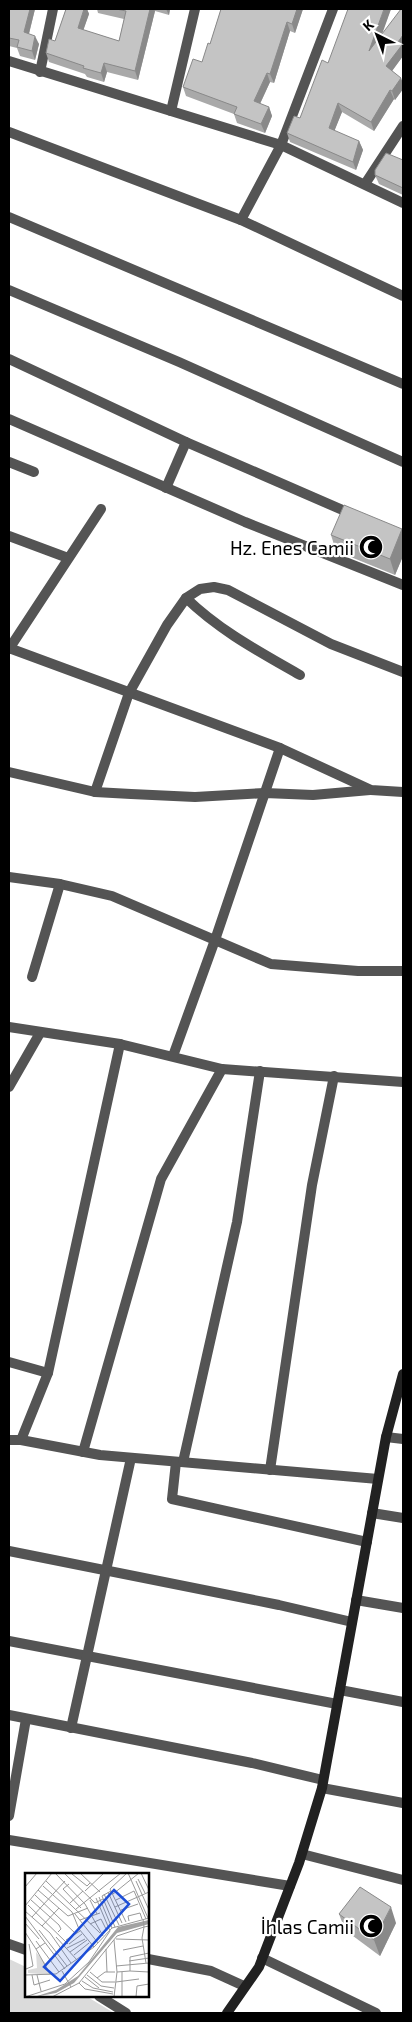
<svg xmlns="http://www.w3.org/2000/svg" width="412" height="2022" font-family="'Exo 2',sans-serif">
<style>
.green{fill:#dbdbdb}
.lines{fill:none;stroke-linecap:round;stroke-linejoin:round}
.street{stroke:#545454;stroke-width:10}
.secondary{stroke:#212121;stroke-width:10}
.wall{fill:#a9a9a9}
.shaded-wall{fill:#898989}
.building{fill:#c4c4c4;stroke:#898989}
.labels{text-anchor:middle;dominant-baseline:central;stroke-width:4.5;stroke-linejoin:round;paint-order:stroke}
.poi-label{font-size:19px;fill:#000;stroke:#fff;text-anchor:end}
.inset-road{fill:none;stroke:#999;stroke-width:1}
.view{fill:#1d4ed8;fill-opacity:0.15;stroke:#1d4ed8;stroke-width:2.5}
.inset-edge{fill:none;stroke:#000;stroke-width:2.5}
</style>
<rect width="100%" height="100%" fill="#fff"/>
<polygon class="green" points="9,1959 26,1967 26,1996 86,1996 114,2013 9,2013"/>
<g class="lines">
<g class="street">
<polyline points="9,61 281,145 403,203"/>
<polyline points="40,72 53,9"/>
<polyline points="171,111 195,9"/>
<polyline points="9,132 241,220 403,296"/>
<polyline points="365,184 403,126"/>
<polyline points="9,217 403,384"/>
<polyline points="241,220 281,145 333,9"/>
<polyline points="9,290 179,362 403,462"/>
<polyline points="9,359 186,442 354,515"/>
<polyline points="9,419 245,522 403,585"/>
<polyline points="9,462 34,472"/>
<polyline points="166,488 186,442"/>
<polyline points="9,536 68,558"/>
<path d="M186,598C220,631 260,652 300,675"/>
<polyline points="9,648 280,748 371,790 403,792"/>
<polyline points="9,649 101,509"/>
<polyline points="9,772 95,792 131,794 195,797 265,793 313,795 370,790"/>
<polyline points="95,792 129,693 167,625 186,598 200,589 214,587 228,590 331,644 403,672"/>
<polyline points="9,877 60,884 112,896 271,964 358,971 403,971"/>
<polyline points="32,977 60,884"/>
<polyline points="9,1027 120,1044 222,1069 403,1082"/>
<polyline points="173,1056 215,940 280,748"/>
<polyline points="9,1087 40,1033"/>
<polyline points="9,1362 48,1373"/>
<polyline points="386,1437 403,1439"/>
<polyline points="9,1440 21,1440 100,1455 378,1479"/>
<polyline points="21,1440 48,1373 120,1044"/>
<polyline points="83,1452 161,1179 222,1069"/>
<polyline points="176,1462 172,1499 367,1542"/>
<polyline points="183,1462 237,1222 260,1071"/>
<polyline points="270,1470 312,1185 334,1076"/>
<polyline points="372,1513 403,1518"/>
<polyline points="9,1551 279,1605 352,1622"/>
<polyline points="356,1600 403,1608"/>
<polyline points="9,1641 337,1704"/>
<polyline points="340,1690 403,1702"/>
<polyline points="9,1715 252,1763 323,1780"/>
<polyline points="71,1728 131,1458"/>
<polyline points="322,1788 403,1803"/>
<polyline points="9,1816 26,1719"/>
<polyline points="9,1840 290,1886"/>
<polyline points="302,1854 403,1880"/>
<polyline points="9,1944 26,1950"/>
<polyline points="262,1958 376,2013"/>
<polyline points="148,1959 211,1971 244,1986"/>
<polyline points="99,1996 126,2013"/>
</g>
<polyline class="secondary" points="227,2013 259,1967 299,1863 322,1788 386,1437 403,1374"/>
</g>
<g class="wall">
<polygon points="9,9 35,9 29,34 39,44 35,60 20,56 17,48 9,46"/>
<polygon points="66,9 87,9 89,14 83,30 119,41 124,19 98,13 97,9 170,9 169,15 155,11 138,80 107,72 104,82 87,77 85,74 49,62 46,53 55,41"/>
<polygon points="221,9 303,9 295,33 290,31 274,83 270,82 260,104 269,107 272,116 265,133 237,123 234,114 186,96 183,87 202,62 210,44"/>
<polygon points="391,9 381,35 403,9 403,56 392,71 403,83 403,89 395,100 394,99 374,131 342,112 334,131 359,141 363,150 356,170 290,142 287,133 300,118 328,63"/>
<polygon points="403,160 403,195 379,184 375,175"/>
<polygon points="402,529 403,533 403,556 395,575 336,551 331,535"/>
<polygon points="339,1914 396,1923 380,1956 345,1930"/>
</g>
<g class="shaded-wall">
<polygon points="30,9 35,9 27,41 24,32"/>
<polygon points="84,9 87,9 89,14 81,37 78,28"/>
<polygon points="150,9 154,9 155,11 138,80 135,71"/>
<polygon points="166,9 170,9 169,15"/>
<polygon points="297,9 303,9 295,33 292,24"/>
<polygon points="384,9 391,9 373,60 369,51"/>
<polygon points="287,22 290,31 274,83 270,74"/>
<polygon points="403,35 403,56 389,75 386,66 398,42"/>
<polygon points="35,36 39,44 35,60 32,51"/>
<polygon points="104,63 107,72 104,82 101,73"/>
<polygon points="267,73 270,82 257,110 254,101"/>
<polygon points="401,78 403,83 403,89 395,100 392,91"/>
<polygon points="390,90 394,99 374,131 371,122"/>
<polygon points="338,103 342,112 332,137 329,128"/>
<polygon points="269,107 272,116 265,133 261,124"/>
<polygon points="359,141 363,150 356,170 353,162"/>
<polygon points="402,529 403,533 403,556 395,575 390,559"/>
<polygon points="391,1907 396,1923 380,1956 374,1940"/>
</g>
<g class="building">
<polygon points="9,9 30,9 24,32 35,36 32,51 17,47 19,40 9,38"/>
<polygon points="66,9 84,9 78,28 119,41 126,11 116,9 150,9 135,71 104,63 101,73 83,68 84,66 46,53 49,39 55,41"/>
<polygon points="221,9 297,9 292,24 287,22 270,74 267,73 254,101 269,107 261,124 234,114 237,107 183,87 193,59 202,62 208,43 210,44"/>
<polygon points="348,9 384,9 369,51 401,9 403,9 403,35 398,42 402,45 386,66 401,78 392,91 390,90 371,122 338,103 329,128 359,141 353,162 287,133 294,116 300,118 322,60 328,63"/>
<polygon points="386,153 403,160 403,188 375,175 375,170"/>
<polygon points="344,505 402,529 390,559 331,535"/>
<polygon points="360,1887 391,1907 374,1940 339,1914"/>
</g>
<defs>
<g id="mosque-disc" transform="scale(1.25)"><circle r="9.5" fill="#000" stroke="#fff"/><path d="M3.5-4.9A6 6 0 1 0 3.5 4.9A5 5 0 1 1 3.5-4.9Z" fill="#fff"/></g>
</defs>
<g fill-rule="evenodd">
<use href="#mosque-disc" x="371" y="547"/>
<use href="#mosque-disc" x="371" y="1926"/>
</g>
<g class="labels">
<g class="poi-label">
<text x="354" y="547">Hz. Enes Camii</text>
<text x="354" y="1926">İhlas Camii</text>
</g>
</g>
<g transform="translate(25 1873)">
<rect width="124" height="124" fill="#fff"/>
<path d="M11,79L21,91L25,102L3,100V97L12,95Z" fill="#dbdbdb"/>
<path d="M124,47V51L92,60L49,110L31,120L9,124L31,117L53,103L93,54Z" fill="#a2a2a2"/>
<path class="inset-road" d="M30,0L60,31L78,63M39,0L70,30L78,26M55,0L75,19M103,0L123,45M116,0L124,17M47,1L62,13L65,10M113,6L120,20M21,8L75,60M111,8L124,37M44,11L38,16L56,35M18,13L47,39L54,56L69,74M0,14L12,0M13,17L43,43L63,35M60,18L79,0M86,18L77,23L90,54M109,18L121,46M83,19L97,50M79,21L94,52M88,21L114,0M10,22L50,60M74,24L87,55M6,27L34,52L36,56L33,59M65,27L72,41M91,27L109,18M45,30L58,18M3,32L43,71M0,33L27,0M90,34L124,19M51,36L96,0M96,37L113,31M0,38L25,60L46,90M50,41L73,70M0,43L40,96M7,44L40,8M55,47L75,40M104,48L103,43L115,40L117,46M101,49L85,16L102,0M0,50L14,66M65,51L76,46L82,58M17,53L34,35M14,57L42,93M0,59L11,76M31,64L52,87M91,66L124,67M41,67L55,58M89,67L92,99L89,124M11,68L34,99M20,70L11,76L25,101M44,71L57,61M42,75L60,66M81,76L82,99M98,77L118,73M45,79L62,67M49,82L64,70M104,88L124,85M121,90L117,65L119,54L124,53M91,93L124,90M1,96L8,93L4,71M37,98L46,114M105,98L124,99M65,99L77,109H90M92,99L105,98V84L124,80M0,102L31,101L69,74L87,55L124,45M7,102L9,112L25,107M12,102L16,118M62,102L76,113L89,115M60,104L74,115M72,105L80,99H90M57,108L68,115L88,119M91,109L114,106M54,110L60,116L88,121M0,124L40,111L64,89L85,58L71,25M27,124L54,110L92,63L119,54L118,46M97,124V99M111,124L112,113L124,111"/>
<path class="view" d="M89,17L104,31L35,108L19,94Z"/>
<rect width="124" height="124" class="inset-edge"/>
</g>
<rect width="412" height="2022" fill="none" stroke="#000000" stroke-width="20"/>
<g transform="translate(377 35) rotate(318)" stroke="#ffffff" stroke-width="4" paint-order="stroke">
<path d="M0-4L9 19L0 12L-9 19Z" fill="#000000"/>
<text y="-8" font-size="14" font-weight="bold" text-anchor="middle" fill="#000000">K</text>
</g>
</svg>
